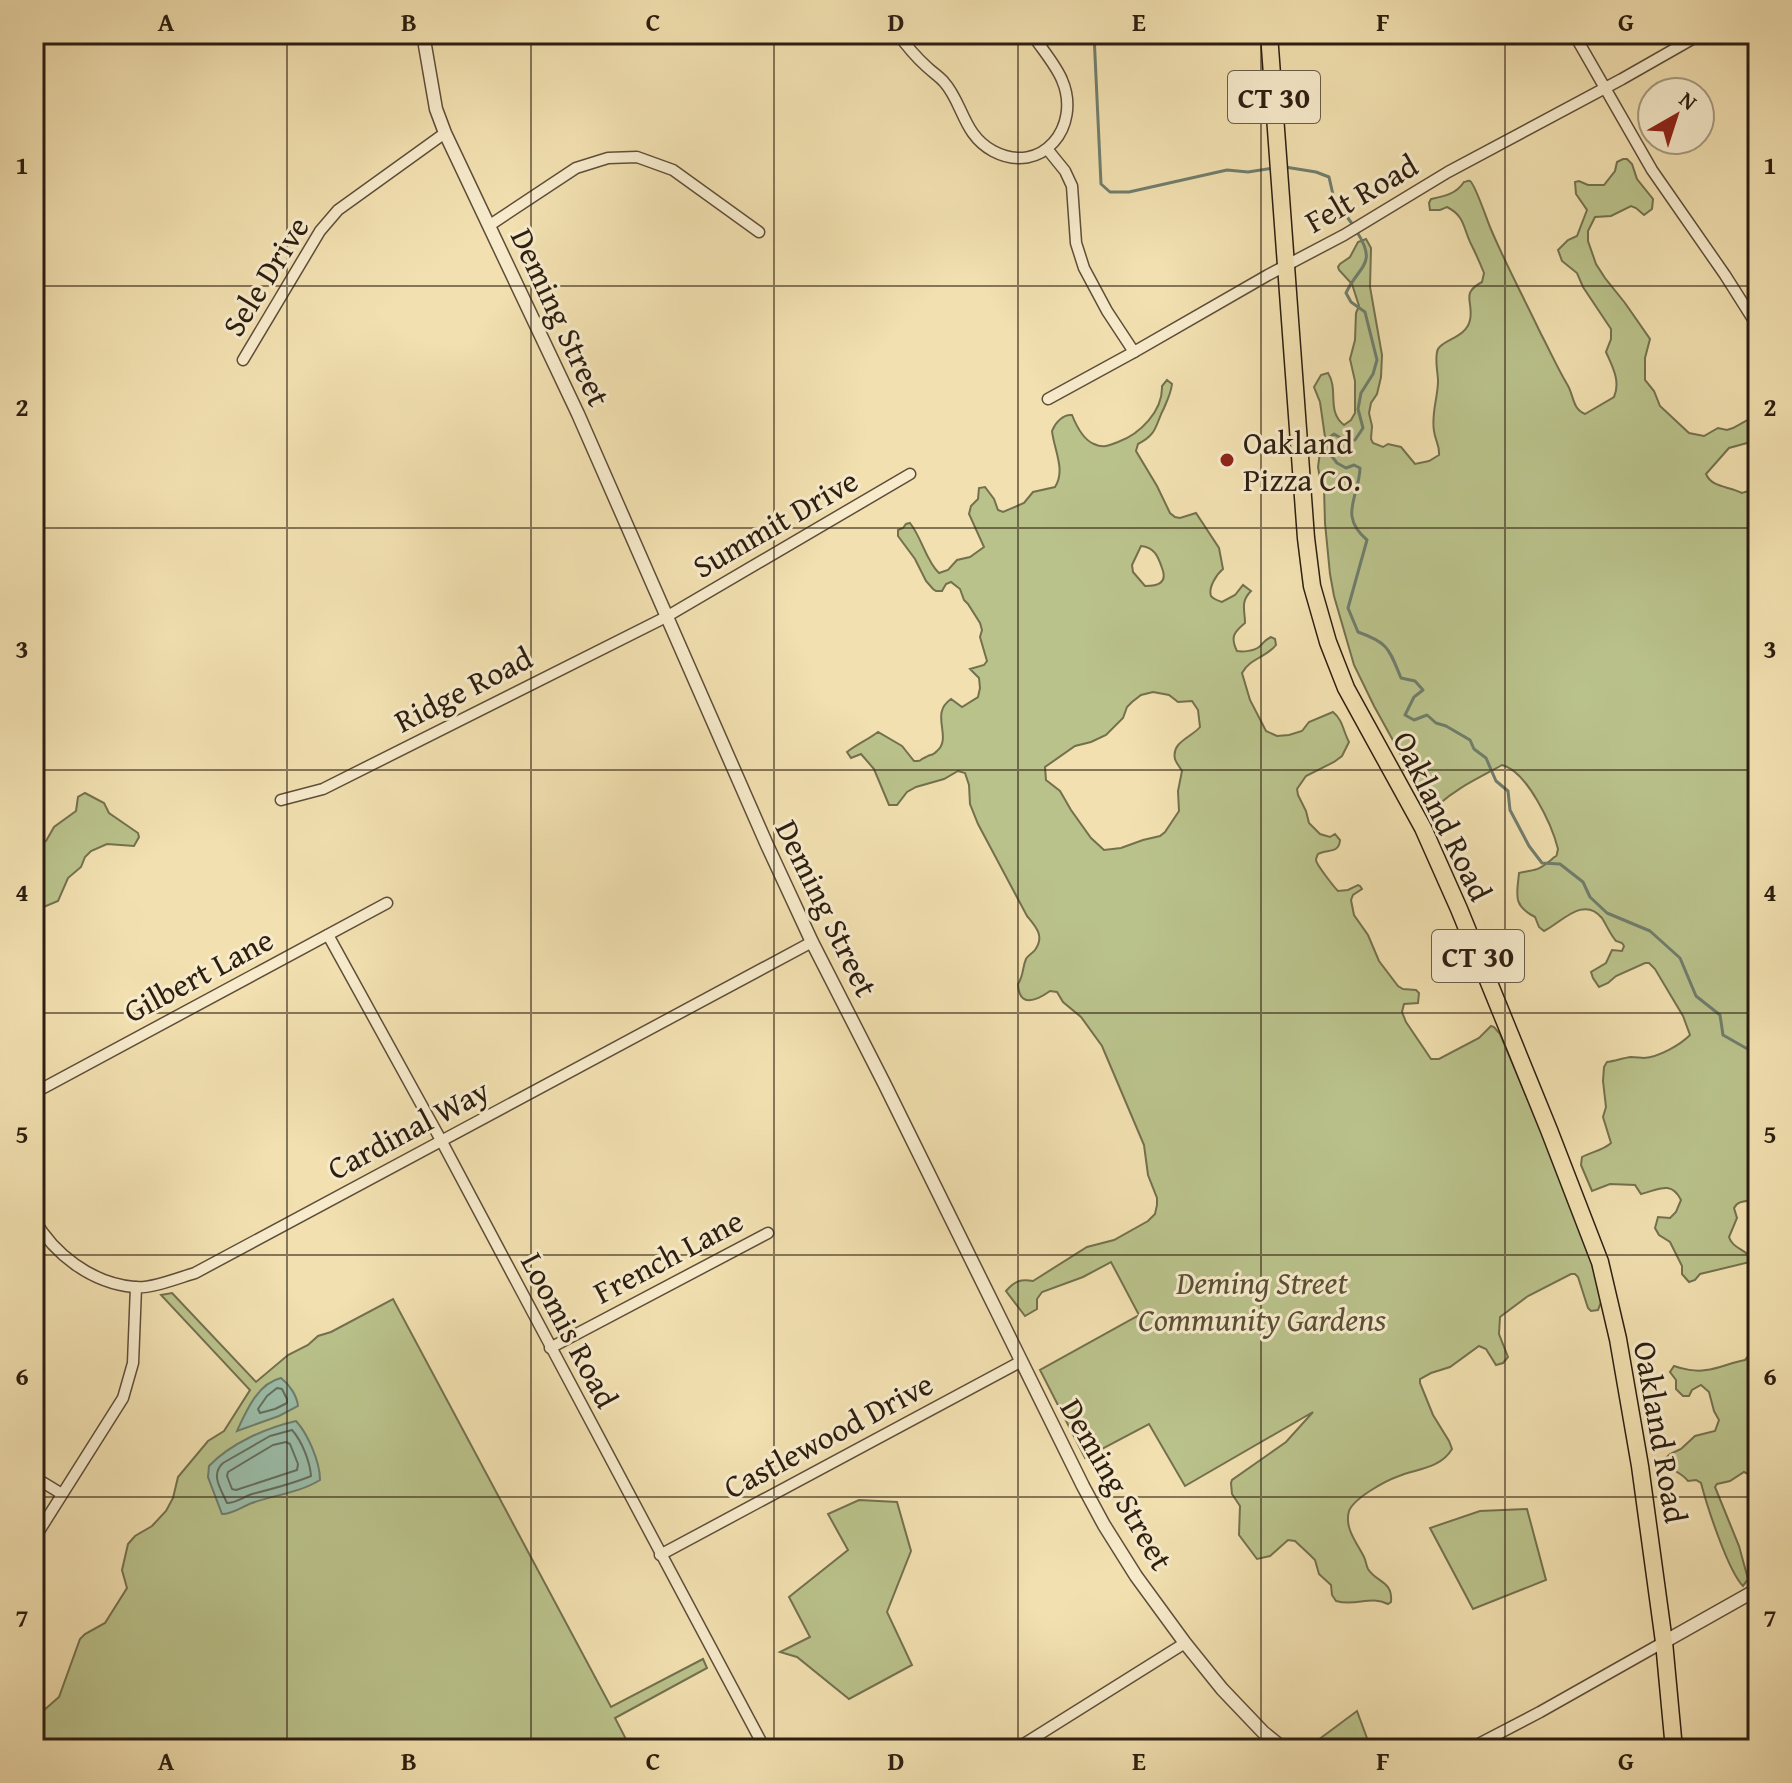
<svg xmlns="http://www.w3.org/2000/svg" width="1792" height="1783" font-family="'Gentium Book Plus',serif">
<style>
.green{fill:#bac28b;stroke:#73704e;stroke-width:2;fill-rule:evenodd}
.water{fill:#9bbda9;stroke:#6f7d6c;stroke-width:2}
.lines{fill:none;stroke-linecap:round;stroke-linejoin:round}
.shore{stroke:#646e5d;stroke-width:2}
.stream{stroke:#6f7d6c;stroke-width:3}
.minor-casing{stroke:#5e4e39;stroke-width:13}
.tertiary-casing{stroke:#5e4e39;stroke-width:15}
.primary-casing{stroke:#2c1e11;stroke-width:19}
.minor{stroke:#f7ebcc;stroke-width:10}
.tertiary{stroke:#f7ebcc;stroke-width:12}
.primary{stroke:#f2e0b0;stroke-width:16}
.grid{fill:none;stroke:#2c1e11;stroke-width:2;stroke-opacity:0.55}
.poi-dot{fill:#8f2418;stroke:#f7ebcc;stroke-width:3}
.labels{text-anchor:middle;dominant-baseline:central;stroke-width:6;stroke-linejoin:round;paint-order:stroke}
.shield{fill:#f7ebcc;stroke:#695c49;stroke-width:2}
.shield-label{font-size:30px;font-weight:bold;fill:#2c1e11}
.street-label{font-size:32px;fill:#2c1e11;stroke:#f7ebcc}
.poi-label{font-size:32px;fill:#2c1e11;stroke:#f7ebcc;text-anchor:start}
.park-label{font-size:32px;font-style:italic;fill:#574f36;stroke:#f7ebcc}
.neatline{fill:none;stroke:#2c1e11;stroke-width:3}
.grid-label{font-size:26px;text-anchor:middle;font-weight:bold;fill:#2c1e11}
</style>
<rect width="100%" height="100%" fill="#f2e0b0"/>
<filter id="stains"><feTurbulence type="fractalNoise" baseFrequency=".0025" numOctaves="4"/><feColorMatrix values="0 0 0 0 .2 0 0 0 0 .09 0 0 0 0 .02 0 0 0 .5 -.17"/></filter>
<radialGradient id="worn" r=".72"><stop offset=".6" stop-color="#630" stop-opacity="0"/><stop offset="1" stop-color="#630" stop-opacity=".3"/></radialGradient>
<g class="green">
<path d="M1623,159H1627L1632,164L1637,179L1653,199L1652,209L1644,215L1636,208L1631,206L1611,216L1595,217L1588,231V241L1596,264L1605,278L1625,303L1650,339L1645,358V380L1654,391L1660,406L1689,433L1704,436L1718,428L1727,430L1733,428L1751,418L1758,408V437L1747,443L1729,448L1706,474C1712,488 1729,486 1742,493L1758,488V1199C1749,1202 1738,1199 1734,1208L1737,1218L1729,1237C1732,1248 1745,1249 1751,1258L1750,1262L1700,1274L1695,1280L1689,1282L1682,1274V1266L1670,1242L1659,1235L1655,1228L1658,1217L1670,1218L1676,1212L1681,1200C1671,1180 1658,1190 1641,1194L1635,1185L1610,1184L1592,1191L1581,1165L1582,1157C1591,1152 1604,1150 1611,1143L1603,1117L1606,1107L1603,1081L1604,1067L1607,1062C1615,1061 1623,1058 1631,1057C1636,1057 1640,1058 1644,1058C1659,1057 1680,1045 1690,1035L1683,1016L1655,969L1649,963H1645L1616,976L1608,983L1599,987L1593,978L1591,972L1606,963L1612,950L1622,951L1624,946L1622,943L1616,941C1610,934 1607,926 1602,918C1583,895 1561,923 1544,931L1539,927L1535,917C1512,905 1517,895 1519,873C1537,869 1536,872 1551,860C1559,852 1555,861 1558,849C1552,825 1527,771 1502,765C1479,778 1458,787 1438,805H1431L1426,800L1374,706L1354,665L1334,596L1330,574L1325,523L1324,487L1320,479L1318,467L1320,452L1325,437L1320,402L1314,387L1321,375L1328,373C1339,390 1326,411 1344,425L1351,420L1355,413V381L1350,359L1355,340L1356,313L1359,306L1352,284L1339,270L1338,267L1340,264L1350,257L1358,242L1366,239L1371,248L1370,287L1382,355L1381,377L1377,394L1371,403L1369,413L1372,426L1371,439L1373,443L1383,447L1388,444L1401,447L1415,464L1429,461L1439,455C1440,446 1435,440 1434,431C1431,414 1438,397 1438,381C1438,372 1434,358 1438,349C1444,339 1466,338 1470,320C1474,301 1460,294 1482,282L1484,273C1480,263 1476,254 1471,244C1463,228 1465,216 1447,207L1440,210H1430L1429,203L1431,199C1445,196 1456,194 1464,182C1466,182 1468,180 1470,181C1475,184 1487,220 1490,227C1505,263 1524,298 1541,334C1550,351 1557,367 1567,384C1574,395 1572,409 1585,414L1614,397C1621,381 1612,366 1606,352L1611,339V329L1583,287L1577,273L1562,261L1558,250L1568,240L1577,236L1587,210L1576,194L1575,182L1579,181L1588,185H1604L1615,171L1617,162Z"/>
<path d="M1167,380L1172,384C1171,393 1167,401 1164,408C1155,425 1158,434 1138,444L1136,451L1157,486L1170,513L1175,517L1180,518L1196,513L1219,548L1223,569C1217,574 1208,587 1211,596C1213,599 1219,601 1222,602L1235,595L1243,585L1251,591C1240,602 1245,610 1245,623C1234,632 1230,637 1237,651C1243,652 1254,651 1259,647C1264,643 1263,641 1271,637L1275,639L1276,645C1267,657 1250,658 1242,673L1250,700L1266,731L1277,736L1289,735L1302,731L1309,722L1333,712C1343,720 1343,731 1349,742L1342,756L1334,762L1306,776L1297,789L1298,795L1306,811L1309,823L1320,834L1330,837L1335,834L1340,840C1339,854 1327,849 1318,854C1317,856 1316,858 1316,860C1316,864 1334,887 1338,891L1348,890L1358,885L1360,886L1362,889L1353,895L1351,900L1354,915L1368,935L1379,961L1398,986L1403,989L1416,990L1419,993L1418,1003L1404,1004L1402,1012L1406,1022L1431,1059H1439L1479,1038L1491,1026L1494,1027L1500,1034L1596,1260L1601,1302L1598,1310L1591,1311L1588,1308L1578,1277L1575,1274H1571L1528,1296L1500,1317L1499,1334L1508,1357L1503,1363L1496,1365L1486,1349L1479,1346L1450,1367L1431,1373L1420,1379V1383L1433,1415L1449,1441L1452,1449C1441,1468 1417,1469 1399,1476C1385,1481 1354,1498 1349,1511C1344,1528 1357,1543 1364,1557C1366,1561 1366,1565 1368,1569C1377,1583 1393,1581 1391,1602L1388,1604C1370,1595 1356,1607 1336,1601L1332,1595L1331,1585L1319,1574L1315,1560L1310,1555L1295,1541L1288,1540L1270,1556L1257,1559L1239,1535L1240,1506L1232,1494L1231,1483L1232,1480L1286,1442L1313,1412L1185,1486L1149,1424L1085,1458L1040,1370L1139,1315L1111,1262L1083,1277L1042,1292L1037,1299V1309L1025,1316L1006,1291C1015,1281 1020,1279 1033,1281L1087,1247L1114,1240L1148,1221L1155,1214L1157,1205V1198L1148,1175L1144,1145L1102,1046L1081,1017L1063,1002L1057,992L1050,991C1036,1001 1019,1008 1018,984C1024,975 1022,968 1026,959C1027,956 1033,953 1035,950C1045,936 1036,927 1027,916L978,824L970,804L969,785L965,773L958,771L944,779L916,787L907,792L897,805H889L874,769L861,754L851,758L847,752C857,744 869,739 878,732L902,746L914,761C926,760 915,762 926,757C933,753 931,757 937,751C953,737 929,714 951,699L962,707L978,697L980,688L979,678L970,669L984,665L987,661L980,637L982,630L980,623L968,604L964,600L960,589L951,582L946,584L942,591H936L933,589L926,581L915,559L898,536V530L903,528L906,524L910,523C922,538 926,561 939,573L948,570L957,560L970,557L984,547L969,514L971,506L978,499L979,488L985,487L994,499L998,510L1003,512L1024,503L1033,492L1055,487C1066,470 1054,450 1052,431C1055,423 1063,414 1072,415C1076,425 1084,440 1094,444C1104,449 1109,445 1118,442C1140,434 1163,411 1162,386ZM1141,546C1154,547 1158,556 1162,568C1168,583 1158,586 1145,586L1133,572L1132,565ZM1153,692L1169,695L1178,702L1192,701L1198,710L1200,727C1192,737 1171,742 1175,759C1176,763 1180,767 1182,771L1178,791L1179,811L1165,832L1160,836L1143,840L1121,848L1104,850L1091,838L1071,810L1060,791L1046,780L1045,767L1075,746L1091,742L1106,735L1123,718L1127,707L1132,702L1141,695Z"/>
<polygon points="85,793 104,803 109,813 138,833 139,837 134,846 107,844 91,851 85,857 81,867 68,878 58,901 34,911 34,846 46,841 54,827 76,811 78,797"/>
<polygon points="172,1293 256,1382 288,1355 308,1345 318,1336 331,1332 393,1299 611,1707 703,1659 707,1668 615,1718 631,1749 34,1749 34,1719 59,1697 80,1639 85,1634 105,1623 127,1588 122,1570 128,1544 135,1536 152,1526 166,1511 173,1498 178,1477 208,1441 224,1431 250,1390 161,1295"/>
<path d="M1758,1344V1479L1744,1472L1730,1481L1717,1484L1715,1487L1739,1546L1748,1579L1743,1586C1728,1571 1707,1506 1701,1483L1696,1480L1688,1481C1681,1471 1667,1471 1666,1458L1670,1454L1681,1449L1695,1436L1715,1431L1719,1420L1714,1411L1709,1392L1701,1385L1692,1390L1689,1396H1683L1676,1389V1380L1670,1372L1674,1366C1682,1369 1696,1372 1706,1370C1719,1369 1732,1362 1745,1360Z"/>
<polygon points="859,1500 897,1502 911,1551 887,1612 912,1665 849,1699 797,1657 780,1652 810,1637 789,1597 848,1550 828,1514"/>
<polygon points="1527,1509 1546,1580 1473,1609 1430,1528 1480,1511"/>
<polygon points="1357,1711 1371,1749 1306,1749"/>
</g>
<g class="water">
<path d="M281,1378C290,1385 297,1396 298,1406L279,1416L237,1431C246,1411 258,1383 281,1378Z"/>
<path d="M296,1421C308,1434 320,1462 320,1480C299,1493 274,1495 252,1503C241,1507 233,1514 222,1514L208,1477L209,1466C231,1443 266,1428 296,1421Z"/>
</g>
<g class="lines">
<g class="shore">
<polygon points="277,1388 282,1389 287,1399 287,1403 275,1409 260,1413 258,1409 267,1396"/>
<path d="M292,1430C302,1441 310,1462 311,1476C292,1484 272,1489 252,1494C243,1497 236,1503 227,1503C221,1489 210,1475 223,1463L270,1436Z"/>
<polygon points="286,1442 290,1444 298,1464 297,1470 236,1490 232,1489 227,1476 228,1472 273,1445"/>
</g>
<g class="stream">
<polyline points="1094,34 1101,184 1110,192 1129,192 1227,170 1248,172 1274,168"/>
<polyline points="1285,167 1316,172 1329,177 1334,199 1353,225"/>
<path d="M1357,232C1378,265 1359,265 1346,293L1351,302L1365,312L1377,360L1373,374L1361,393L1358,409L1363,428L1355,440H1344L1334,434L1329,438L1327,450L1337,463L1346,468L1354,465L1360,468C1359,498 1338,515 1367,540L1348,608L1358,632C1389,643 1389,649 1401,678L1415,681L1423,690L1414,697L1405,715L1414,720L1427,715L1436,723L1446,726L1470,740L1474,749L1486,758L1496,781L1508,791L1510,810L1529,846L1542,863L1560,864L1583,882L1590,897L1607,913L1650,931L1680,958L1696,996L1720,1015L1723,1035L1758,1055"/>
</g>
<g class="minor-casing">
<g id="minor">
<path d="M898,34C906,45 916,57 926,66C932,72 939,76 944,82C963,103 963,135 993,151C1042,177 1082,126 1062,80C1056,65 1041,48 1032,34"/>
<polyline points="1574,34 1652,170 1725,275 1758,327"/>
<polyline points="1048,150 1065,171 1072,186 1076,243 1084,268 1107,311 1134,352"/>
<polyline points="490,225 576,168 608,158 637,157 673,170 759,232"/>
<polyline points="243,360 320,231 338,210 445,133"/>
<polyline points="1048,399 1134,352 1268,275 1344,235 1448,172 1622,79 1701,34"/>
<polyline points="281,800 323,789 666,617 910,474"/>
<polyline points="328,935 442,1142 765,1749"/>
<polyline points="34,1093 387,903"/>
<path d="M34,1219C54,1254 91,1283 134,1287C151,1289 178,1278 195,1273L812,942"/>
<polyline points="550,1348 768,1233"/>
<polyline points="34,1477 62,1494"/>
<polyline points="34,1539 123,1398 133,1363 136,1287"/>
<polyline points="660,1555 1020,1362"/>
<polyline points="1016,1749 1185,1643"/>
<polyline points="1469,1749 1540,1712 1664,1642"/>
</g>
</g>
<g class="tertiary-casing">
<g id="tertiary">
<polyline points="423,34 436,109 445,133 578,414 767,845 812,942 884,1083 1083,1486 1104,1525 1136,1576 1185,1643 1222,1689 1263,1732 1284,1749"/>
<polyline points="1664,1642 1758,1589"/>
</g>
</g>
<g class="primary-casing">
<polyline id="primary" points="1269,34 1306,538 1312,586 1328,642 1346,688 1423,828 1459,909 1549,1130 1600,1262 1618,1339 1640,1466 1664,1642 1674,1749"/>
</g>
<use href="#minor" class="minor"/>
<use href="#tertiary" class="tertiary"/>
<use href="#primary" class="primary"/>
</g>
<path class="grid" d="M287,34V1749M531,34V1749M774,34V1749M1018,34V1749M1261,34V1749M1505,34V1749M34,286H1758M34,528H1758M34,770H1758M34,1013H1758M34,1255H1758M34,1497H1758"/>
<circle class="poi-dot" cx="1227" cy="460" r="8"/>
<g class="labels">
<g class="shield">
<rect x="1228" y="71" width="92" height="52" rx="6"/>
<rect x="1432" y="930" width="92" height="52" rx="6"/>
</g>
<g class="shield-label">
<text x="1274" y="97">CT 30</text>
<text x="1478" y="956">CT 30</text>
</g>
<g class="street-label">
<text transform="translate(1361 193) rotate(-30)">Felt Road</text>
<text transform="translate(265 276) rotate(-58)">Sele Drive</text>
<text transform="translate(561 317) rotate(65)">Deming Street</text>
<text transform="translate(775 523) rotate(-30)">Summit Drive</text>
<text transform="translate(463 689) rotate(-27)">Ridge Road</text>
<text transform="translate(1443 816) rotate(64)">Oakland Road</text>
<text transform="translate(827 908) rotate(64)">Deming Street</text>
<text transform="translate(198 975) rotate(-28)">Gilbert Lane</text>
<text transform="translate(408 1129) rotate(-28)">Cardinal Way</text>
<text transform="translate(668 1256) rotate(-28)">French Lane</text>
<text transform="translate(570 1330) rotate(62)">Loomis Road</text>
<text transform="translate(1661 1432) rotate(80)">Oakland Road</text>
<text transform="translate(828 1435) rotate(-28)">Castlewood Drive</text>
<text transform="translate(1117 1484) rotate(60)">Deming Street</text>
</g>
<g class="poi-label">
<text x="1243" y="442">Oakland<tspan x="1243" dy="37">Pizza Co.</tspan></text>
</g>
<g class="park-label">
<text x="1262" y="1282">Deming Street<tspan x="1262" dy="37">Community Gardens</tspan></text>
</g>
</g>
<rect width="1792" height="1783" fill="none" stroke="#f2e0b0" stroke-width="88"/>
<g transform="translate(1676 116) rotate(39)"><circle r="38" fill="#f7ebcc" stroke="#a69981" stroke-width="2"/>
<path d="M0-6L14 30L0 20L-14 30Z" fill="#8f2418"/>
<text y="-12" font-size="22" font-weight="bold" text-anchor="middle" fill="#2c1e11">N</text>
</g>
<rect x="44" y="44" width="1704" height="1695" class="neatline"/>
<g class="grid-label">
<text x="166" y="31">A</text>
<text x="409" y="31">B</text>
<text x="653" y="31">C</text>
<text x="896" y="31">D</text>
<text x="1139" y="31">E</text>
<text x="1383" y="31">F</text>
<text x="1626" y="31">G</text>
<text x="22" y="174">1</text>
<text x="1770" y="174">1</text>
<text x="22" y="416">2</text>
<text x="1770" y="416">2</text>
<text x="22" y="658">3</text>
<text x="1770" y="658">3</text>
<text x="22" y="901">4</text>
<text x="1770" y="901">4</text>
<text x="22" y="1143">5</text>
<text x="1770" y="1143">5</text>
<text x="22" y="1385">6</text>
<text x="1770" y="1385">6</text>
<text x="22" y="1627">7</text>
<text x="1770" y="1627">7</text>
<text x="166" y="1770">A</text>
<text x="409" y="1770">B</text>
<text x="653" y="1770">C</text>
<text x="896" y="1770">D</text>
<text x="1139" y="1770">E</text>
<text x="1383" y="1770">F</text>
<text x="1626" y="1770">G</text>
</g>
<rect width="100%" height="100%" filter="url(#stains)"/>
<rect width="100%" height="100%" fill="url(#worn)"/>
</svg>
